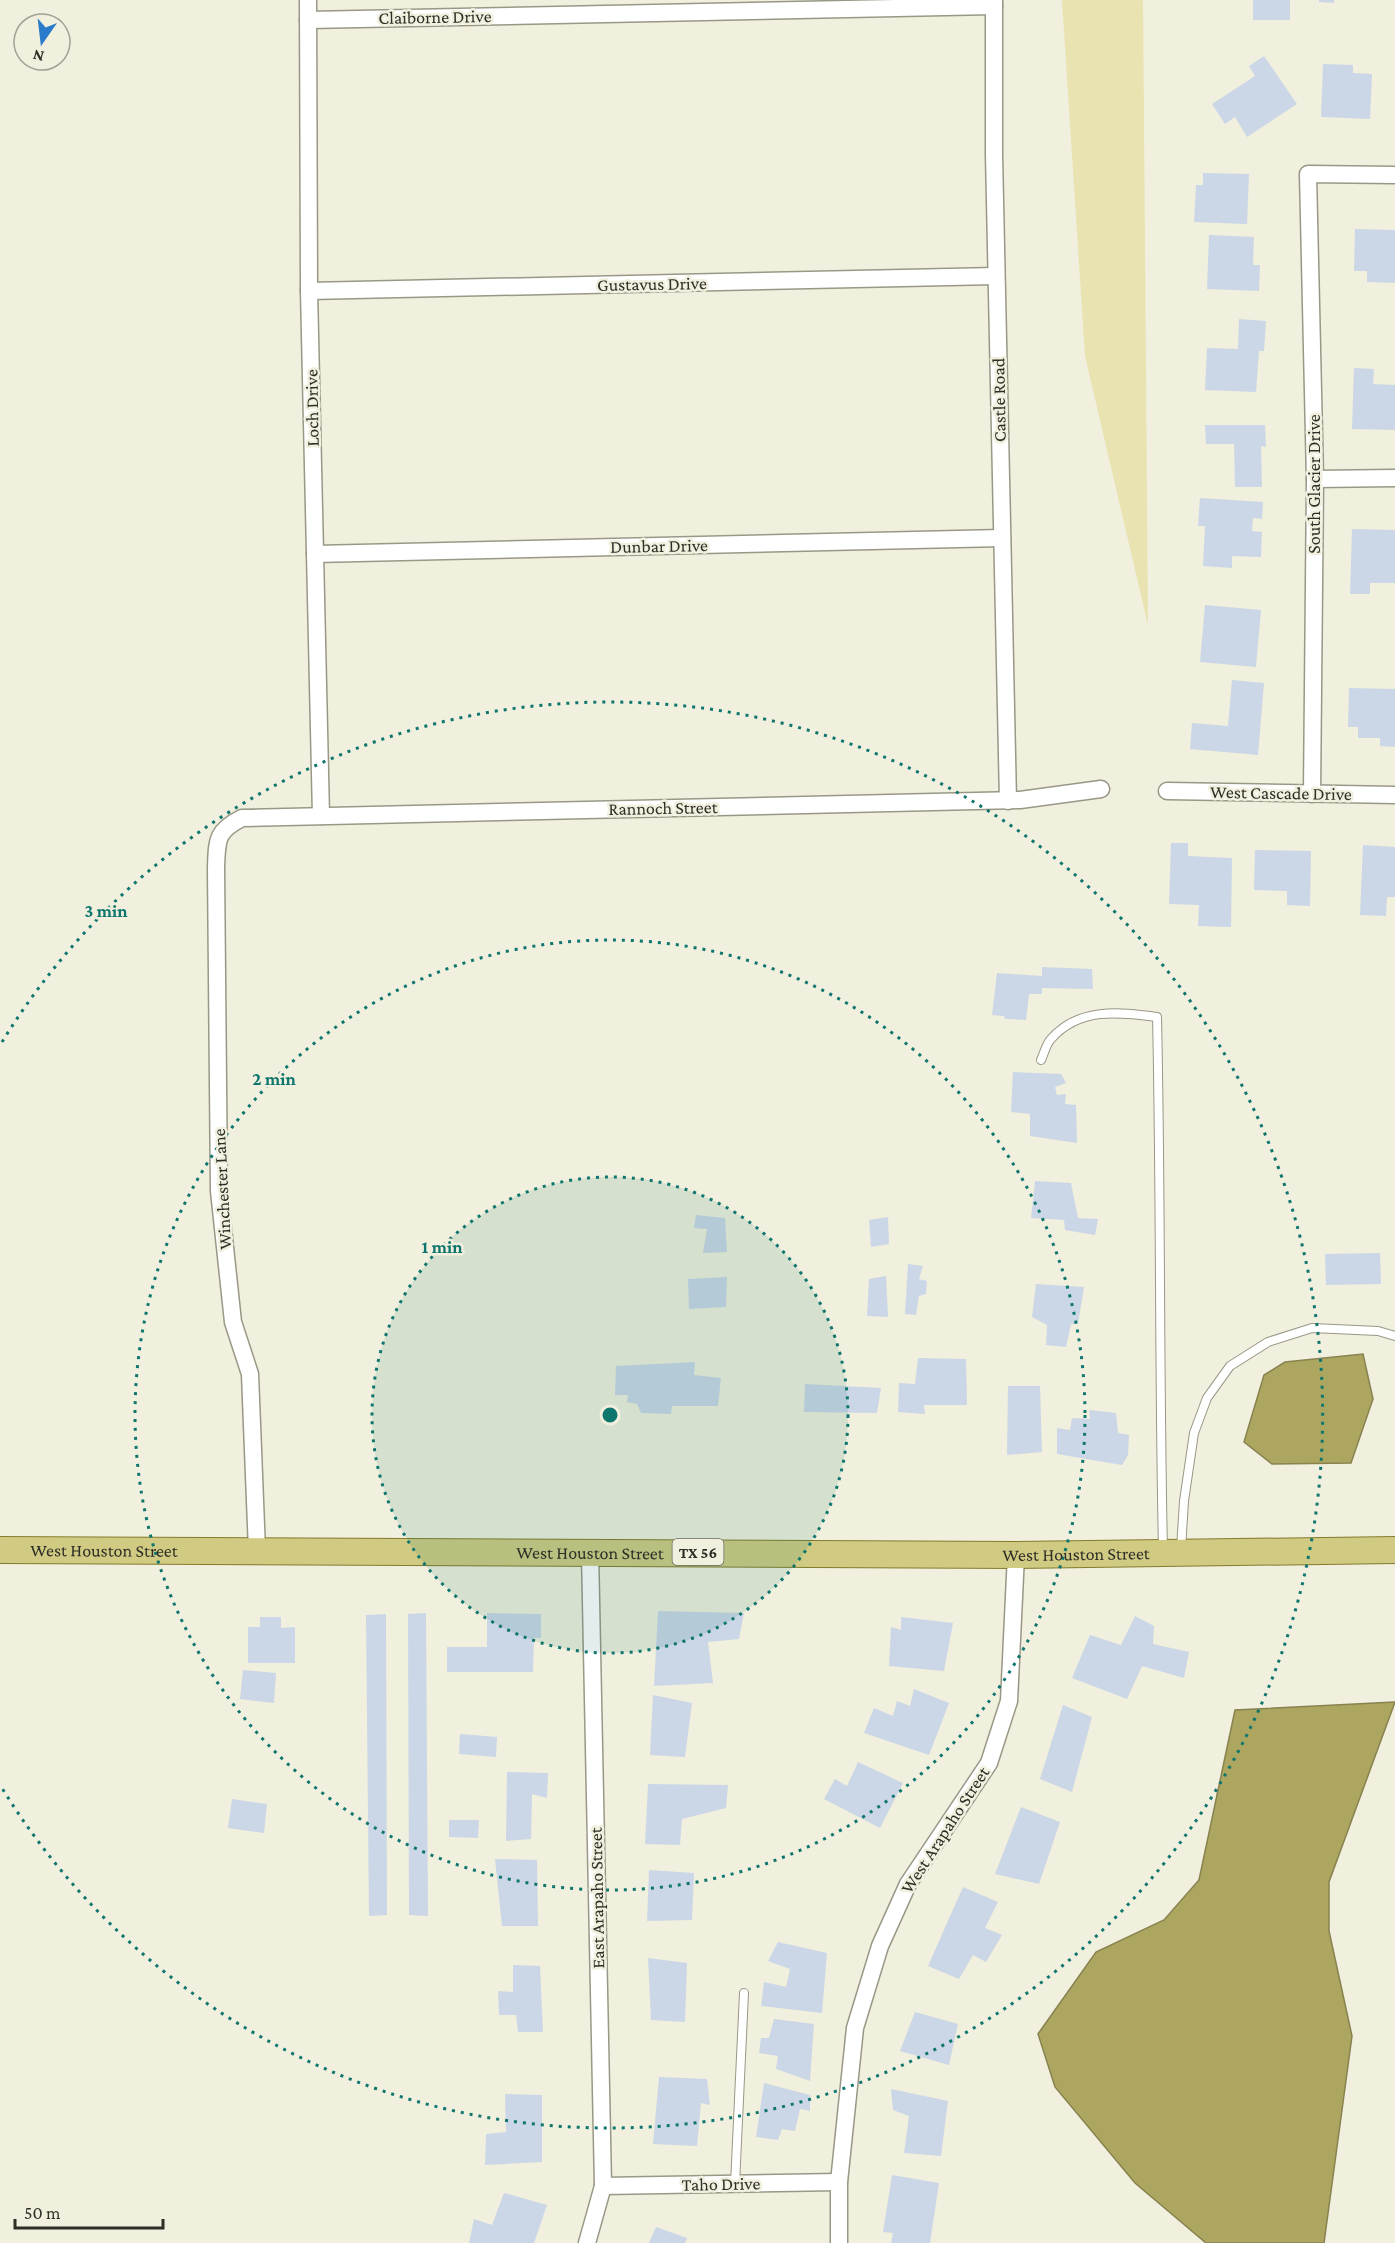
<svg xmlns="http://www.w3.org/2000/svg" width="1395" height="2243" font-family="'Crimson Pro',serif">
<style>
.green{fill:#e8e3b0}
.water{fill:#ada660;stroke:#87824f;stroke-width:1.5}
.building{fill:#cbd7e6}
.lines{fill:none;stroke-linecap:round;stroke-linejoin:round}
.service-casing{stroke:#999887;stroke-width:10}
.minor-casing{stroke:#999887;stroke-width:19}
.primary-casing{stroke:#837c2c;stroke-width:28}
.service{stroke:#fff;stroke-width:8}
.minor{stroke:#fff;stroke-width:16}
.primary{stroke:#d0ca82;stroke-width:26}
.ring{fill:none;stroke:#0f766e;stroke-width:3;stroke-dasharray:3 6}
.labels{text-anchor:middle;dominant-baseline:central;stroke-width:5;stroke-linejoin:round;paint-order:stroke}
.shield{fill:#f1efdd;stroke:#68685e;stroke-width:1.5}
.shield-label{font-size:16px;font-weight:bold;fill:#2e2e27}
.street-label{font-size:18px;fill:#2e2e27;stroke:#f1efdd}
.centre{fill:#0f766e;stroke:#f1efdd;stroke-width:3}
.ring-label{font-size:18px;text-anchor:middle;font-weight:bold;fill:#0f766e;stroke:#f1efdd;stroke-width:5;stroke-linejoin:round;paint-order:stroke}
</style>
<rect width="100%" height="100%" fill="#f1efdd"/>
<polygon class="green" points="1062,0 1143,0 1148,625 1085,356"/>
<g class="water">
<polygon points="1363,1354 1373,1399 1351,1463 1272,1464 1244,1442 1264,1375 1285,1362"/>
<polygon points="1395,1702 1329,1882 1329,1931 1352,2036 1324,2243 1206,2243 1135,2183 1055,2087 1038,2034 1096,1952 1164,1920 1199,1880 1235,1710"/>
</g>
<g class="building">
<rect x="1253" y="0" width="37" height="20"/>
<polygon points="1319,0 1334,0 1334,3 1319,2"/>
<polygon points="1264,56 1297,104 1247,137 1235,117 1225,124 1212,104 1255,76 1249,66"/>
<polygon points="1323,64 1353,65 1353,73 1372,74 1370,119 1321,117"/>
<polygon points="1203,173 1249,174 1247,224 1194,222 1196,185 1203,185"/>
<polygon points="1355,229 1395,230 1395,283 1367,282 1367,271 1354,271"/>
<polygon points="1209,235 1254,237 1253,265 1260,265 1259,291 1207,289"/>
<polygon points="1239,319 1266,321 1264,351 1259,351 1256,392 1205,390 1207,348 1238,349"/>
<polygon points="1354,368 1374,369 1373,384 1395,385 1395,430 1352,429"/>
<polygon points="1205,425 1265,425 1266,447 1261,446 1262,487 1235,487 1234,444 1206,444"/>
<polygon points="1200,498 1263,502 1262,519 1253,518 1252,531 1262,532 1261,557 1232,556 1232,568 1203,566 1205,526 1198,526"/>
<polygon points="1352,529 1395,530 1395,583 1370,583 1370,594 1350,594"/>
<polygon points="1205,605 1261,610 1256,667 1200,662"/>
<polygon points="1232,680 1264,683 1258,755 1190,749 1192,723 1228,726"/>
<polygon points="1349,688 1395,689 1395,747 1380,746 1380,738 1358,738 1358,727 1348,727"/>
<polygon points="1171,843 1188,843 1188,856 1232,858 1231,927 1198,926 1199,905 1169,904"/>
<polygon points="1363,845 1395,847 1395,897 1387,897 1386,916 1360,915"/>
<polygon points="1255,850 1311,851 1310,906 1287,905 1287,891 1254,890"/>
<polygon points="1042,967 1092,969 1093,989 1042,988 1042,994 1029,994 1026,1020 1005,1019 1004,1016 992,1015 997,973 1042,976"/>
<polygon points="1013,1072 1061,1074 1066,1083 1055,1087 1057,1095 1066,1094 1065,1104 1076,1105 1077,1143 1030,1136 1030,1114 1011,1112"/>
<polygon points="1035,1181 1071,1183 1078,1218 1098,1219 1095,1235 1065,1230 1064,1220 1031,1218"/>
<polygon points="696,1215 725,1218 727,1252 703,1253 707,1229 694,1228"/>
<polygon points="888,1217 889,1244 871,1247 869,1220"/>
<polygon points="1380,1253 1381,1284 1326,1285 1325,1254"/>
<polygon points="908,1264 923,1266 919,1279 927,1281 926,1294 919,1296 916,1315 905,1314"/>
<polygon points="886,1276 888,1317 867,1316 869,1279"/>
<polygon points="727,1277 726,1307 689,1309 688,1279"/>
<polygon points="1036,1284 1084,1287 1078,1324 1071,1324 1066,1347 1046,1345 1047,1325 1032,1317"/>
<polygon points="918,1358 966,1359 967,1405 924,1405 925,1414 898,1412 899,1383 915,1384"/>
<polygon points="695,1362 694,1375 721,1378 718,1406 672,1406 671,1414 641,1413 637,1404 627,1402 628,1395 615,1395 616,1366"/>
<polygon points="805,1384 881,1388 877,1413 804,1412"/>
<polygon points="1008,1386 1040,1386 1042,1452 1007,1455"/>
<polygon points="1089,1410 1116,1413 1118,1433 1129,1435 1128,1455 1122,1465 1057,1454 1057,1428 1070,1430 1072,1418 1090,1419"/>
<polygon points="658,1611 744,1613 739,1639 708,1642 713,1683 654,1686"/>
<polygon points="426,1613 428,1916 409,1915 408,1614"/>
<polygon points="487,1613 541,1614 541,1638 534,1638 533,1672 447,1672 447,1647 487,1647"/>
<polygon points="386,1614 387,1915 369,1916 366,1615"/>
<polygon points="1135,1616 1154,1626 1153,1644 1189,1652 1184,1678 1142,1666 1127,1699 1072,1678 1090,1635 1121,1645"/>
<polygon points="260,1617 281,1617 281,1628 295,1627 295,1663 248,1663 248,1627 260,1627"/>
<polygon points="901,1617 953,1623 944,1671 889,1666 891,1627 901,1630"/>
<polygon points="243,1670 276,1673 274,1703 240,1699"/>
<polygon points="914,1689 949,1703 929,1755 864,1733 874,1708 893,1716 897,1701 910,1706"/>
<polygon points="653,1695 692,1703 685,1757 650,1755"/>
<polygon points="1063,1705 1092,1717 1072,1792 1040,1779"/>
<polygon points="460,1734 497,1737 496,1757 459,1754"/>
<polygon points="858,1762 903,1783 880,1828 824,1799 835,1779 847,1786"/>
<polygon points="507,1772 548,1773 547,1798 532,1794 531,1839 506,1841"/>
<polygon points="648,1784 728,1785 726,1808 682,1819 680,1845 645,1844"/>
<polygon points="232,1799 267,1804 264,1833 228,1828"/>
<polygon points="1021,1807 1060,1822 1039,1884 995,1874"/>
<polygon points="449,1820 479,1820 478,1838 449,1837"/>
<polygon points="495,1859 537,1860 538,1926 502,1926"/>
<polygon points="649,1870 694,1873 692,1920 647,1921"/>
<polygon points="963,1887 998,1902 985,1928 1002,1935 986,1962 973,1955 959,1979 928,1966"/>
<polygon points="778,1942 827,1953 822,2013 761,2006 764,1982 786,1987 790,1969 768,1961"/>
<polygon points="648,1958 687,1963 685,2022 651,2020"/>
<polygon points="513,1965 540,1966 543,2032 518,2032 516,2015 499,2015 498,1991 513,1992"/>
<polygon points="915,2012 958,2024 949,2065 900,2051"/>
<polygon points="774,2019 814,2024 810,2081 776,2069 778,2056 759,2053 761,2038 769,2038"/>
<polygon points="659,2077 707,2079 710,2105 701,2103 697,2146 653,2144"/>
<polygon points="764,2083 810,2095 810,2111 800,2109 795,2131 782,2129 778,2140 756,2137"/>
<polygon points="891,2089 948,2101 941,2156 904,2153 909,2116 893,2110"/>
<polygon points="505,2094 542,2095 542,2162 485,2165 486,2134 506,2132"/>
<polygon points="892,2175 939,2183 930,2243 891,2243 893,2233 883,2232"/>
<polygon points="504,2193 547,2205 534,2243 469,2243 474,2219 492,2225"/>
<polygon points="656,2227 687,2238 685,2243 649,2243"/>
</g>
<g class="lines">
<g class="service-casing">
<g id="service">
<path d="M1041,1060C1044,1054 1046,1044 1051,1039C1079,1007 1119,1012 1157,1017C1161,1194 1159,1372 1163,1550"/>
<polyline points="1181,1549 1184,1501 1194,1433 1207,1398 1230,1366 1268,1342 1312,1328 1378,1331 1395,1336"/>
<polyline points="735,2184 744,1993"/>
</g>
</g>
<g class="minor-casing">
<g id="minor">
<polyline points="308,0 309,291 321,816"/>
<polyline points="994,0 994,155 1008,801"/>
<polyline points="308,20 994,6"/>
<polyline points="309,291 996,276"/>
<polyline points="1315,479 1395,478"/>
<polyline points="315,554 1002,538"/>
<polyline points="1167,791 1395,795"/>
<polyline points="1312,794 1315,479 1308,174 1395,175"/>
<path d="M257,1551L250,1374L233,1322L219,1191L216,868C217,840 216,831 242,818L1020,800L1101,789"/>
<polyline points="603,2186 839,2182"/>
<polyline points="587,2243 603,2186 590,1552"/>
<polyline points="839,2243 839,2182 855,2028 880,1946 908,1884 989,1763 1009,1701 1016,1555"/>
</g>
</g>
<g class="primary-casing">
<g id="primary">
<path id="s1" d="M0,1550L1016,1555L1395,1550"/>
</g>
</g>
<use href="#service" class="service"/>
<use href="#minor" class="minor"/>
<use href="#primary" class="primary"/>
</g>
<circle cx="610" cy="1415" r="238" fill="#0f766e" fill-opacity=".12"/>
<g class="ring">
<circle cx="610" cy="1415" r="238"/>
<circle cx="610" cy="1415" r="475"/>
<path d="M2 1042A713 713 0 1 1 2 1788"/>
</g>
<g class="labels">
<rect class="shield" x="672.5" y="1539" width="51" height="26" rx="4.5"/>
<g class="shield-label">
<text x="698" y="1552">TX 56</text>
</g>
<g class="street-label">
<text transform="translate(435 17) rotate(-1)">Claiborne Drive</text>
<text transform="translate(652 284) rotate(-1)">Gustavus Drive</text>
<text transform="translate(999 400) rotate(-91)">Castle Road</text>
<text transform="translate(312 408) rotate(-91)">Loch Drive</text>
<text transform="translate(1314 484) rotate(-90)">South Glacier Drive</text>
<text transform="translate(659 546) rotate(-1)">Dunbar Drive</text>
<text transform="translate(1281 793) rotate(1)">West Cascade Drive</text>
<text transform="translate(663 808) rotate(-1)">Rannoch Street</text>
<text transform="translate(222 1189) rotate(-93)">Winchester Lane</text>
<text stroke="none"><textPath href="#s1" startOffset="104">West Houston Street</textPath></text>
<text stroke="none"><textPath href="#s1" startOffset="590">West Houston Street</textPath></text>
<text stroke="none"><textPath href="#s1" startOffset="1076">West Houston Street</textPath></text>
<text transform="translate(945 1830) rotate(-57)">West Arapaho Street</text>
<text transform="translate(597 1898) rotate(-91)">East Arapaho Street</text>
<text transform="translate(721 2184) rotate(-1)">Taho Drive</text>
</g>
</g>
<circle cx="610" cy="1415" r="9" class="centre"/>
<g class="ring-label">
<text x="106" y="917">3 min</text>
<text x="274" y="1085">2 min</text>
<text x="442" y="1253">1 min</text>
</g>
<g transform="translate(42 42) rotate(194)"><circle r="28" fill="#f1efdd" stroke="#a3a294" stroke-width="1.5"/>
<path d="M0-4.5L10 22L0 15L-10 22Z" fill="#2a7bca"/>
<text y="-9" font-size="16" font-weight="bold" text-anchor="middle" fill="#2e2e27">N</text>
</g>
<path d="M15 2219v9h148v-9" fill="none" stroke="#2e2e27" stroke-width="3"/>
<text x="24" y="2219" font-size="18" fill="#2e2e27" stroke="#f1efdd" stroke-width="4.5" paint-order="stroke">50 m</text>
</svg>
